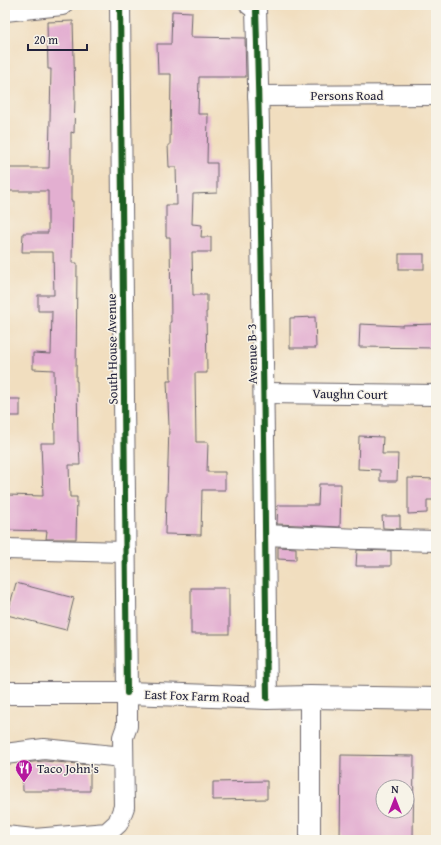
<svg xmlns="http://www.w3.org/2000/svg" width="441" height="845" font-family="'Gentium Book Plus',serif">
<style>
.building{fill:#e3afd1;fill-rule:evenodd}
.lines{fill:none;stroke-linecap:round;stroke-linejoin:round}
.minor-casing{stroke:#6a6469;stroke-width:22}
.major-casing{stroke:#6a6469;stroke-width:24}
.minor{stroke:#fff;stroke-width:20}
.major{stroke:#fff;stroke-width:22}
.cycleway-casing{stroke:#f7f3e8;stroke-width:8}
.cycleway{stroke:#1b5e20;stroke-width:6}
.labels{text-anchor:middle;dominant-baseline:central;stroke-width:3;stroke-linejoin:round;paint-order:stroke}
.street-label{font-size:13px;fill:#22223b;stroke:#f7f3e8}
.poi-label{font-size:13px;fill:#22223b;stroke:#f7f3e8;text-anchor:start}
</style>
<rect width="100%" height="100%" fill="#f7f3e8"/>
<filter id="ink" filterUnits="userSpaceOnUse"><feTurbulence type="fractalNoise" baseFrequency=".025" numOctaves="2"/><feDisplacementMap in="SourceGraphic" scale="8" xChannelSelector="R" yChannelSelector="G"/><feConvolveMatrix kernelMatrix="1 2 1 2 8 2 1 2 1" color-interpolation-filters="sRGB"/></filter>
<filter id="wash" filterUnits="userSpaceOnUse"><feTurbulence type="fractalNoise" baseFrequency=".012" numOctaves="4" result="noise"/><feDisplacementMap in="SourceGraphic" scale="16" xChannelSelector="R" yChannelSelector="G"/><feGaussianBlur stdDeviation="0.9" result="paint"/><feColorMatrix in="noise" values="0 0 0 0 0 0 0 0 0 0 0 0 0 0 0 0 0 1.4 0 .05"/><feComposite in="paint" operator="in"/></filter>
<g filter="url(#wash)">
<rect width="100%" height="100%" fill="#f1debf"/>
<g id="blocks">
<g class="building">
<polygon points="172,11 192,12 191,37 245,38 246,77 199,77 198,114 208,114 207,163 217,163 217,193 193,194 192,224 202,225 201,237 211,237 211,252 192,252 193,295 207,295 207,312 206,312 207,373 195,373 196,442 208,442 207,472 225,472 225,490 202,490 201,535 165,534 166,496 167,496 169,426 167,381 171,381 170,322 171,322 170,237 166,237 166,205 177,205 176,167 169,167 168,145 170,145 171,74 158,74 157,44 171,44"/>
<polygon points="73,21 75,97 74,133 71,132 71,201 73,201 72,263 77,263 76,381 77,381 78,442 79,442 80,465 69,465 70,497 77,497 76,539 46,539 47,531 7,530 8,495 43,496 41,443 55,443 54,370 33,369 33,353 51,354 52,311 38,311 38,295 54,295 53,252 22,252 23,233 48,233 48,191 5,191 5,168 49,168 51,69 48,69 47,22"/>
<rect x="399" y="254" width="25" height="15"/>
<polygon points="315,317 316,348 290,348 290,318"/>
<polygon points="360,324 403,326 403,325 435,324 435,348 359,347"/>
<rect x="5" y="399" width="15" height="17"/>
<polygon points="359,436 383,437 382,454 398,454 397,481 380,481 380,470 358,469"/>
<polygon points="408,478 436,479 436,500 427,500 427,513 408,514"/>
<polygon points="319,484 341,484 340,527 277,524 278,505 318,505"/>
<polygon points="382,516 400,516 400,529 383,528"/>
<polygon points="278,547 296,548 296,560 278,559"/>
<polygon points="357,550 391,551 391,566 356,566"/>
<polygon points="16,583 74,598 66,630 7,615"/>
<rect x="191" y="588" width="38" height="46"/>
<path d="M341,755L414,756L413,840H340ZM383,787H407V811H383Z"/>
<polygon points="44,761 90,765 90,791 23,791 22,763"/>
<polygon points="267,781 267,799 213,800 213,782"/>
</g>
</g>
</g>
<g filter="url(#ink)">
<use href="#blocks" fill-opacity="0" stroke="#6a6469" stroke-width="1"/>
<g class="lines">
<g class="minor-casing">
<g id="minor">
<path d="M250,5L256,9C263,239 264,468 267,698"/>
<polyline points="5,11 62,5"/>
<polyline points="258,96 436,95"/>
<polyline points="264,393 436,395"/>
<polyline points="265,535 360,539 436,541"/>
<polyline points="5,549 126,552"/>
<polyline points="5,754 44,749 123,757"/>
<polyline points="5,836 34,839 107,833 118,823 124,807 123,737 127,726 127,693 120,5"/>
<polyline points="310,840 310,697"/>
</g>
</g>
<g class="major-casing">
<polyline id="major" points="5,693 127,693 267,698 310,697 436,699"/>
</g>
<use href="#minor" class="minor"/>
<use href="#major" class="major"/>
<g class="cycleway-casing">
<g id="cycleway">
<polyline points="120,5 127,693"/>
<path d="M256,9C263,239 264,468 267,698"/>
</g>
</g>
<use href="#cycleway" class="cycleway"/>
</g>
</g>
<defs>
<g id="restaurant-pin" transform="scale(0.9)"><path d="M0 17L-7.5 6A9.5 9.5 0 1 1 7.5 6Z" fill="#b5179e" stroke="#f7f3e8"/><path d="M-5-6h1v4h1v-4h1v4h1v-4h1v5L-1.5 .5V6h-2V.5L-5-1ZM5-6V6H3V1.5H1.5Q1.5-4 5-6Z" fill="#fff"/></g>
</defs>
<g fill-rule="evenodd">
<use href="#restaurant-pin" x="24" y="768"/>
</g>
<g class="labels">
<g class="street-label">
<text x="347" y="95">Persons Road</text>
<text transform="translate(112 349) rotate(-91)">South House Avenue</text>
<text transform="translate(252 354) rotate(-91)">Avenue B-3</text>
<text transform="translate(350 394) rotate(1)">Vaughn Court</text>
<text transform="translate(197 696) rotate(2)">East Fox Farm Road</text>
</g>
<g class="poi-label">
<text x="37" y="768">Taco John's</text>
</g>
</g>
<rect width="441" height="845" fill="none" stroke="#f7f3e8" stroke-width="20"/>
<g transform="translate(395 799)"><circle r="19" fill="#f7f3e8" stroke="#a29fa3"/>
<path d="M0-3L7 15L0 10L-7 15Z" fill="#b5179e"/>
<text y="-6" font-size="11" font-weight="bold" text-anchor="middle" fill="#22223b">N</text>
</g>
<path d="M28 44v6h59v-6" fill="none" stroke="#22223b" stroke-width="2"/>
<text x="34" y="44" font-size="12" fill="#22223b" stroke="#f7f3e8" stroke-width="3" paint-order="stroke">20 m</text>
</svg>
